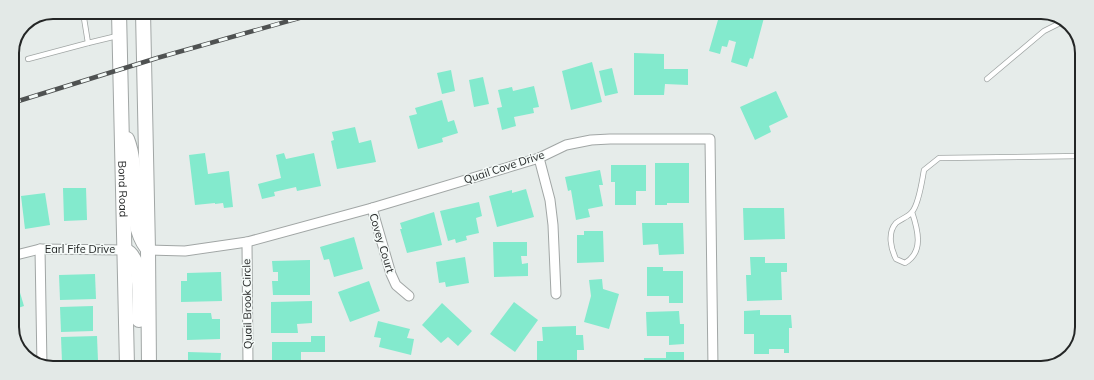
<svg xmlns="http://www.w3.org/2000/svg" width="1094" height="380" font-family="Mulish,sans-serif">
<style>
.building{fill:#83eacd}
.lines{fill:none;stroke-linecap:round;stroke-linejoin:round}
.lane-casing{stroke:#a1a6a5;stroke-width:6}
.street-casing{stroke:#a1a6a5;stroke-width:11}
.primary-casing{stroke:#a1a6a5;stroke-width:16}
.lane{stroke:#fff;stroke-width:4.5}
.street{stroke:#fff;stroke-width:9}
.primary{stroke:#fff;stroke-width:14}
.rail-casing{stroke:#4f5252;stroke-width:4.5}
.rail{stroke:#f4faf8;stroke-width:3;stroke-dasharray:9;stroke-linecap:butt}
.labels{text-anchor:middle;dominant-baseline:central;stroke-width:3;stroke-linejoin:round;paint-order:stroke}
.street-label{font-size:11px;fill:#242626;stroke:#f4faf8}
.rim{fill:none;stroke:#242626;stroke-width:2}
</style>
<rect width="100%" height="100%" fill="#e6ecea"/>
<g class="building">
<polygon points="720,13 765,14 753,59 750,58 747,67 731,62 736,42 729,40 727,47 722,46 720,54 709,51"/>
<polygon points="634,53 664,54 664,69 688,69 688,85 665,84 664,95 634,95"/>
<polygon points="592,62 602,102 571,110 562,71"/>
<polygon points="612,68 618,93 605,96 599,71"/>
<polygon points="451,70 455,91 442,94 437,73"/>
<polygon points="483,77 489,104 474,107 469,80"/>
<polygon points="534,86 539,107 533,108 534,113 514,117 516,126 502,130 497,108 502,107 498,90 512,87 513,91"/>
<polygon points="776,91 788,117 769,126 771,132 755,140 740,107"/>
<polygon points="442,100 448,122 454,120 458,133 442,138 443,142 418,149 409,116 417,114 415,108"/>
<polygon points="355,127 359,143 371,140 376,162 337,169 331,141 334,140 332,132"/>
<polygon points="205,153 208,174 229,171 233,207 224,208 223,203 215,204 215,203 195,205 189,155"/>
<polygon points="284,153 286,159 314,153 321,186 297,191 296,187 274,192 275,196 262,199 258,184 281,178 276,155"/>
<polygon points="655,163 689,163 689,203 667,203 667,205 655,205"/>
<polygon points="611,165 646,165 646,191 636,191 636,205 615,205 615,182 611,182"/>
<polygon points="600,170 603,185 599,185 603,206 588,209 590,217 576,220 571,190 568,191 565,177"/>
<polygon points="63,188 86,188 87,220 64,221"/>
<polygon points="526,189 534,217 497,227 489,196 512,190 512,193"/>
<polygon points="45,193 50,225 25,229 21,196"/>
<polygon points="479,202 482,216 476,218 479,233 466,236 467,240 456,243 455,239 448,241 440,211"/>
<polygon points="743,208 784,208 785,239 744,240"/>
<polygon points="434,212 442,245 407,253 400,229 402,229 400,223"/>
<polygon points="642,223 683,223 684,254 659,255 658,244 643,245"/>
<polygon points="584,231 603,231 604,262 577,263 577,235 584,235"/>
<polygon points="354,237 363,269 334,277 329,259 324,260 320,247"/>
<polygon points="493,242 527,242 527,256 521,256 522,264 528,263 528,276 494,277"/>
<polygon points="465,257 469,283 446,287 445,282 439,283 436,262"/>
<polygon points="750,257 765,257 765,263 787,263 787,272 781,272 782,300 747,301 746,275 751,275"/>
<polygon points="310,260 310,295 273,295 272,281 278,281 278,272 273,272 272,261"/>
<polygon points="647,267 663,267 663,271 683,271 683,303 669,303 669,296 647,296"/>
<polygon points="221,272 222,301 181,302 181,281 187,281 187,273"/>
<polygon points="95,274 96,299 60,300 59,275"/>
<polygon points="12,276 15,276 24,306 12,310"/>
<polygon points="602,279 603,289 619,294 609,329 584,322 591,296 589,280"/>
<polygon points="369,281 380,311 350,322 338,292"/>
<polygon points="312,301 312,323 297,324 298,333 271,333 271,302"/>
<polygon points="514,302 538,320 515,352 490,334"/>
<polygon points="442,303 472,331 458,346 448,337 441,343 422,325"/>
<polygon points="93,306 93,331 61,332 60,307"/>
<polygon points="760,310 760,315 791,315 792,328 789,328 789,353 784,353 784,349 769,349 769,354 754,354 754,334 744,334 744,311"/>
<polygon points="679,311 680,324 684,324 684,344 669,345 669,336 647,336 646,312"/>
<polygon points="187,313 211,313 212,319 220,319 220,339 187,340"/>
<polygon points="378,321 410,329 407,338 414,339 411,355 379,347 381,338 374,337"/>
<polygon points="576,326 576,335 583,335 584,350 577,350 577,360 537,360 537,341 543,341 542,327"/>
<polygon points="97,336 98,361 62,362 61,337"/>
<polygon points="311,336 325,336 325,352 301,352 301,366 272,366 272,342 311,342"/>
<polygon points="18,345 23,345 23,354 21,352"/>
<polygon points="188,352 221,353 220,366 188,366"/>
<polygon points="666,352 684,352 684,367 644,367 644,358 666,358"/>
</g>
<g class="lines">
<g class="lane-casing">
<g id="lane">
<polyline points="83,12 88,43 117,36"/>
<polyline points="46,15 57,12"/>
<polyline points="28,59 88,43"/>
<polyline points="987,79 1044,31 1064,21"/>
<path d="M912,212C918,230 924,252 905,263L896,259C891,249 887,233 896,223C901,219 908,217 912,212C919,204 922,181 924,170L939,158L1081,156"/>
</g>
</g>
<g class="street-casing">
<g id="street">
<polyline points="539,158 550,200 553,225 556,294"/>
<polyline points="372,208 391,274 396,285 409,296"/>
<polyline points="247,242 248,366"/>
<polyline points="40,249 42,366"/>
<polyline points="148,250 185,251 247,242 372,208 539,158 566,145 591,140 610,139 710,139 713,367"/>
<polyline points="12,256 40,249 124,250"/>
</g>
</g>
<g class="primary-casing">
<g id="primary">
<path id="s1" d="M119,12L127,366"/>
<polyline points="143,12 148,250 149,366"/>
<path d="M127,139C141,174 125,219 147,248"/>
<path d="M124,250C144,256 139,302 139,320"/>
</g>
</g>
<use href="#lane" class="lane"/>
<use href="#street" class="street"/>
<use href="#primary" class="primary"/>
<g class="rail-casing">
<polyline id="rail" points="12,103 157,58 317,13"/>
</g>
<use href="#rail" class="rail"/>
</g>
<g class="labels">
<g class="street-label">
<text transform="translate(504 167) rotate(-18)">Quail Cove Drive</text>
<text stroke="none"><textPath href="#s1" startOffset="177">Bond Road</textPath></text>
<text transform="translate(382 243) rotate(73)">Covey Court</text>
<text x="80" y="249">Earl Fife Drive</text>
<text transform="translate(247 304) rotate(-91)">Quail Brook Circle</text>
</g>
</g>
<path d="M0 0H1094V380H0ZM53 19H1041A34 34 0 0 1 1075 53V327A34 34 0 0 1 1041 361H53A34 34 0 0 1 19 327V53A34 34 0 0 1 53 19Z" fill="#e3e9e7" fill-rule="evenodd"/>
<path class="rim" d="M53 19H1041A34 34 0 0 1 1075 53V327A34 34 0 0 1 1041 361H53A34 34 0 0 1 19 327V53A34 34 0 0 1 53 19Z"/>
</svg>
